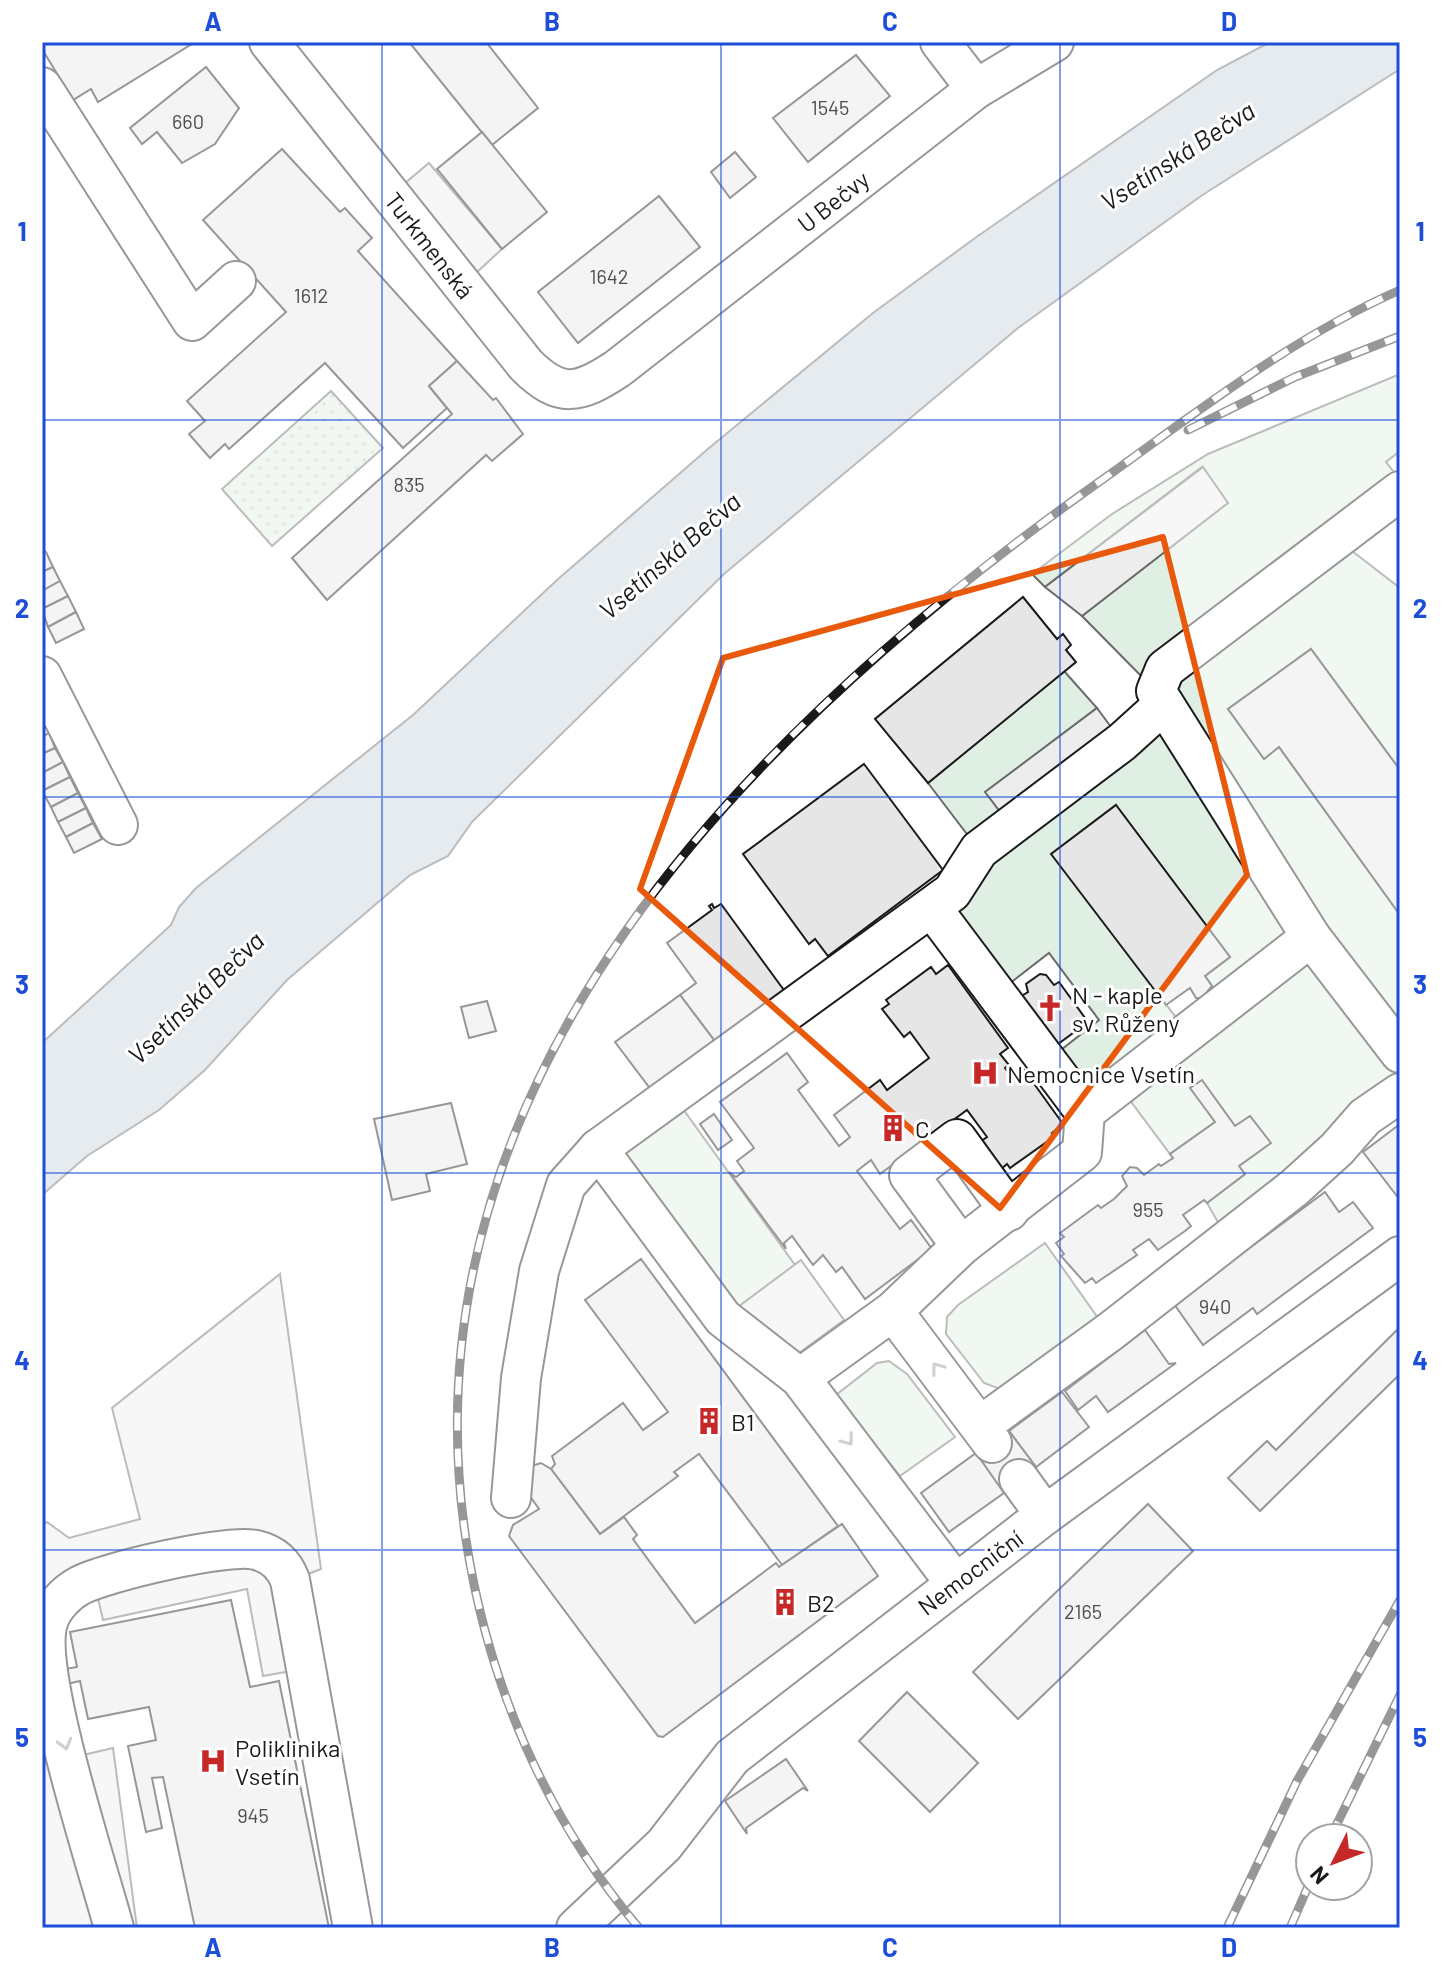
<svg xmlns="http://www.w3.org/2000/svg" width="1442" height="1970" font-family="Barlow,sans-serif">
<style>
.grass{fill:#e0efe3;stroke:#6a6a6a;stroke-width:2;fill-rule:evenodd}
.park{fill:url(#park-dots);stroke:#6a6a6a;stroke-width:2}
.parking{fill:#ededed;stroke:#6a6a6a;stroke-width:2}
.water{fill:#c6d2dc;stroke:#6a6a6a;stroke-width:2}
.building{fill:#e6e6e6;stroke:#1a1a1a;stroke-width:2}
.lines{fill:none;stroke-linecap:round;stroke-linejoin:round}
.minor-casing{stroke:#1a1a1a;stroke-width:42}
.minor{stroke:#fff;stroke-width:38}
.rail-casing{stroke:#1a1a1a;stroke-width:9}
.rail{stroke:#fff;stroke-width:6;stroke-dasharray:18;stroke-linecap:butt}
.oneway{stroke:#989898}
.marked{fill:none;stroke:#e8590c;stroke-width:6;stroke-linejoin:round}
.grid{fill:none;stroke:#1d4ed8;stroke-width:2;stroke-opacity:0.55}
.labels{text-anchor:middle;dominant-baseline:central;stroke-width:6;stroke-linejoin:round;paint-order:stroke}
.number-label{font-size:20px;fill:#4d4d4d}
.street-label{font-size:24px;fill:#1a1a1a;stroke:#fff}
.poi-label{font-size:24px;fill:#1a1a1a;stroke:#fff;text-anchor:start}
.water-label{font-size:26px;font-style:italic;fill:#1a1a1a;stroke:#fff}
.neatline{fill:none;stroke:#1d4ed8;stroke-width:3}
.grid-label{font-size:26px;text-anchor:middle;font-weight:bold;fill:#1d4ed8}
</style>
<defs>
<pattern id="park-dots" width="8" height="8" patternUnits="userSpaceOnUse" patternTransform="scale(2)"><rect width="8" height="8" fill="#e0efe3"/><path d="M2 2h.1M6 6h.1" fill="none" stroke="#c0ccc2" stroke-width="1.8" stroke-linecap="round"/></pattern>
</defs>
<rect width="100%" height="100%" fill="#fff"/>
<g class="grass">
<path d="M1400,374V451L1386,462L1400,480L1339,541L1400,588V770L1311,649L1228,709L1264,758L1279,747L1400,915V1090L1227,1238L1207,1203L1244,1175L1239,1166L1270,1143L1250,1116L1235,1126L1202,1081L1215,1122L1170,1154L1120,1087L1085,1112L1047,1061L1099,1020L1049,953L996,994L932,908L979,850L928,783L1064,671L1097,708L986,792L1010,825L1156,691L1082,616L1227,503L1202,467L1045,587L1032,574L1112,514L1208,454ZM1116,805L1230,957L1205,976L1212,986L1187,1032L1052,854Z"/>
<polygon points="673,1095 795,1265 730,1313 598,1149"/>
<polygon points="1045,1243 1098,1318 1000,1389 984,1383 946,1334 947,1317 958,1305"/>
<polygon points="889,1361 907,1374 955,1437 900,1476 836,1395 877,1363"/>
</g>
<polygon class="park" points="331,391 383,448 272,546 222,489"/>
<g class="parking">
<polygon points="429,163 502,249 463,285 391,195"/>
<polygon points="1203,467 1228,503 1082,616 1045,587"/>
<polygon points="1097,708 1122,742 1011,826 985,792"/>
<polygon points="801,1260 844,1320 773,1372 730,1313"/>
<polygon points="280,1274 321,1569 290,1581 308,1668 263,1676 247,1589 103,1620 97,1594 74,1611 60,1638 83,1755 113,1748 137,1928 42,1928 42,1526 47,1522 69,1538 140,1519 112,1408"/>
</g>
<polygon class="water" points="1270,42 1400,42 1400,69 1201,196 1018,328 724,574 472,822 448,856 410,875 287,980 205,1070 159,1110 87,1156 42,1195 42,1043 171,925 179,907 196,888 413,715 557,580 709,448 873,313 975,238 1217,70"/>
<g class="building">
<polygon points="42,42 195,42 98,102 91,89 73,100 42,49"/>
<polygon points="409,42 486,42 538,108 492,145"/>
<polygon points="856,55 890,96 808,162 773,118"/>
<polygon points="206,67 239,108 215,144 182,163 157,132 142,144 130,128"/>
<polygon points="482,132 547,212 502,249 437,169"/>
<polygon points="282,149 340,212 345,208 372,238 358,251 457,361 429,386 447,408 403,448 325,363 229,449 225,444 210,458 189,434 205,421 187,401 286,312 203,220"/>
<polygon points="735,152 756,177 730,198 711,172"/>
<polygon points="659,196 700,247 578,343 538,292"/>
<polygon points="457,361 493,400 496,398 523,434 492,461 486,455 327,600 292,558 452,414 429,386"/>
<polygon points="46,552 53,567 42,572 42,554"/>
<polygon points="53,567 60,581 42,591 42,572"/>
<polygon points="60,581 68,596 42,609 42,591"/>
<polygon points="68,596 76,612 48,627 42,609"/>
<polygon points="1023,597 1057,639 1063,634 1071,645 1066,650 1076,662 928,783 875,719"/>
<polygon points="76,612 84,629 56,643 48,627"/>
<polygon points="1311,649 1400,770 1400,915 1279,747 1264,759 1228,709"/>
<polygon points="49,733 55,748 42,754 42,737"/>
<polygon points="55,748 63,762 42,773 42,754"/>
<polygon points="63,762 70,777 42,791 42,773"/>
<polygon points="864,764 943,870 828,956 815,939 809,944 743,854"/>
<polygon points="70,777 78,793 51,807 42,791"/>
<polygon points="78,793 86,808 58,822 51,807"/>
<polygon points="1116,805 1230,957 1205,976 1212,986 1202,998 1196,998 1190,988 1166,1005 1051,854"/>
<polygon points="86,808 93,823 66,837 58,822"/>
<polygon points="93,823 102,839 74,853 66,837"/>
<polygon points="712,904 714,908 721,904 786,993 717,1044 680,995 696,983 667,943 712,910 709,906"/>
<polygon points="948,965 1008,1048 1000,1054 1009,1065 1005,1068 1010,1075 1022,1067 1063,1124 1052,1133 1055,1136 1010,1168 1007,1164 1000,1170 980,1142 987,1137 967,1110 880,1174 871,1160 857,1171 900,1229 911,1220 932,1249 865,1299 842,1267 836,1272 823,1255 813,1265 792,1236 784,1243 786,1249 729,1172 736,1177 744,1171 737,1161 754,1148 720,1102 787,1053 808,1082 798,1090 839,1146 850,1137 834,1115 880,1080 887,1090 929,1058 910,1032 904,1037 882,1009 889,1004 886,1000 931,967 936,974"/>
<polygon points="1040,974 1046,975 1054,985 1059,982 1088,1022 1058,1044 1040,1019 1030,1026 1020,997 1028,992 1026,984"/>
<polygon points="680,995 717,1044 652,1091 615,1042"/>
<polygon points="487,1001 496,1031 469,1038 461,1007"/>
<polygon points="1202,1080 1235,1126 1250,1116 1271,1143 1239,1166 1245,1174 1207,1203 1204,1200 1183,1215 1191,1226 1185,1231 1158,1250 1149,1239 1133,1250 1137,1255 1096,1283 1092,1278 1085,1283 1061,1256 1064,1254 1056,1243 1064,1237 1060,1233 1098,1205 1101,1208 1114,1199 1127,1186 1122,1176 1130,1167 1137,1168 1144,1175 1159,1164 1161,1166 1173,1158 1170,1154 1215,1122 1190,1088"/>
<polygon points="451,1103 467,1164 426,1174 430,1191 392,1200 374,1119"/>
<polygon points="714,1114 732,1140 718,1150 700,1124"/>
<polygon points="1400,1124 1400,1200 1363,1152"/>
<polygon points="1325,1192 1339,1212 1353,1202 1373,1228 1257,1314 1253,1308 1203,1345 1174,1304"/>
<polygon points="641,1259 838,1526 782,1565 699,1454 674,1472 678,1476 600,1534 551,1469 555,1464 552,1456 623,1403 643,1430 668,1412 585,1300"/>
<polygon points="1400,1327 1400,1374 1260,1511 1228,1478 1267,1441 1276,1450"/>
<polygon points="1145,1330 1169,1364 1176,1363 1108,1412 1096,1396 1078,1410 1065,1391"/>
<polygon points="1062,1392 1089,1427 1036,1467 1009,1431"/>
<polygon points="1009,1431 1036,1467 1002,1491 976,1453"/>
<polygon points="976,1453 1004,1493 949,1532 921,1493"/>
<polygon points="541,1463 551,1469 600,1534 624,1517 637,1535 633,1539 695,1623 776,1563 779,1567 842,1524 878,1576 663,1737 658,1736 509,1536 513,1525 539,1509 527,1492 531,1490 527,1483 531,1466"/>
<polygon points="1148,1504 1193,1551 1018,1719 973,1672"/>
<polygon points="231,1600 250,1687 279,1681 329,1928 195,1928 163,1777 152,1778 162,1828 146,1832 128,1746 156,1740 149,1707 88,1719 80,1681 67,1684 65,1669 77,1667 70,1632"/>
<polygon points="907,1692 978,1763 930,1812 859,1741"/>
<polygon points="786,1759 808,1791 803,1788 746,1828 747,1834 725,1801"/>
</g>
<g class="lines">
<g class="minor-casing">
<g id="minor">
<path d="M269,42L526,365C560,399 579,394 617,369L976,89L1054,42"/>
<polyline points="940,42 976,89"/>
<polyline points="42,87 192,321 236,281"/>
<polyline points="1400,491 1165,669 1156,691 1311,937 1400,1053"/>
<polyline points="42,676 118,825"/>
<polyline points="932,908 1085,1112"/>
<polyline points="598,1149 723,1318 800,1378 955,1583"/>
<polyline points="961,1246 909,1175 957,1139 1009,1211"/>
<polyline points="893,1311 992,1443"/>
<polyline points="800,1378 893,1311 961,1246 1082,1152 1085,1112 1311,937"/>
<polyline points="980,1426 1111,1331 1294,1188 1337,1149 1365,1117 1400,1093"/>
<polyline points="1019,1479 1045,1515"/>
<polyline points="511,1498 521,1378 539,1271 566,1185 598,1149 952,892 979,850 1122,742 1164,704"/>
<path d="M114,1928C98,1868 33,1672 48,1622C52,1608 66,1593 79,1586C104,1572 229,1543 256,1550C273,1554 284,1564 290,1580L353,1928"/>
<polyline points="576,1928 664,1845 732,1757 1045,1515 1400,1256"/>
</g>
</g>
<use href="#minor" class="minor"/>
<g class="rail-casing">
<g id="rail">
<polyline points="1188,430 1295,377 1400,336"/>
<polyline points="1330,1838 1400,1695"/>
<path d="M639,1928C545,1817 488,1683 466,1540C397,1077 754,726 1099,482C1196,413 1291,338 1400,290"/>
<polyline points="1227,1928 1297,1781 1400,1600"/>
<polyline points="1290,1928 1310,1882"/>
</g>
</g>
<use href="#rail" class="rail"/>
</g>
<defs><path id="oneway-chevron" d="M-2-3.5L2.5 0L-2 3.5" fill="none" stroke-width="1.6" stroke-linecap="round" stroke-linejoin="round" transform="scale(2)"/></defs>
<g class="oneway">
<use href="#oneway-chevron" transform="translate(937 1368) rotate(-127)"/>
<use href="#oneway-chevron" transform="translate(848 1440) rotate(53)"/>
<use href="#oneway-chevron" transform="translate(65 1744) rotate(75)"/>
</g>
<path d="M0 0H1442V1970H0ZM1163,537L1247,875L1000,1208L640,889L723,658Z" fill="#fff" fill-opacity=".55" fill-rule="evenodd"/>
<path class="marked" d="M1163,537L1247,875L1000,1208L640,889L723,658Z"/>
<path class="grid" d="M382,42V1928M721,42V1928M1060,42V1928M42,420H1400M42,797H1400M42,1173H1400M42,1550H1400"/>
<defs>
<g id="church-bare" transform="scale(2.16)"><path d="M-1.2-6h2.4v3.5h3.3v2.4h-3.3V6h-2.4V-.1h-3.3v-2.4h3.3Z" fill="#c62828" stroke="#fff" stroke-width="2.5" paint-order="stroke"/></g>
<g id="hospital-bare" transform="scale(2.16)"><path d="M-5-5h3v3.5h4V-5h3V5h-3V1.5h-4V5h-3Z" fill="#c62828" stroke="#fff" stroke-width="2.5" paint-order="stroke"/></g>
<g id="building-bare" transform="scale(2.16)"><path d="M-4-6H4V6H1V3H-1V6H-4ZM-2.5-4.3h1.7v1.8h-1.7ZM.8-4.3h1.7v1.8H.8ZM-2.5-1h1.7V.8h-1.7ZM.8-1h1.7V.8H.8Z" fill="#c62828" stroke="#fff" stroke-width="2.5" paint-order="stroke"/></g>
</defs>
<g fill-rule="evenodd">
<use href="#church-bare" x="1050" y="1008"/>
<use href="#hospital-bare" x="985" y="1073"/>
<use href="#building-bare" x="893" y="1128"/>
<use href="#building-bare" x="709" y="1421"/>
<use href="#building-bare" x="785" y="1602"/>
<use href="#hospital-bare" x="213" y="1761"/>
</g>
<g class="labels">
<g class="number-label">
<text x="830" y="107">1545</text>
<text x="188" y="121">660</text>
<text x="609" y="276">1642</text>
<text x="311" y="295">1612</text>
<text x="409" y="484">835</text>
<text x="1148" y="1209">955</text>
<text x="1215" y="1306">940</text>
<text x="1083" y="1611">2165</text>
<text x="253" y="1815">945</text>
</g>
<g class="street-label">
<text transform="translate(833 201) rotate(-38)">U Bečvy</text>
<text transform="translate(430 245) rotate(52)">Turkmenská</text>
<text transform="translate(970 1572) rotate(-37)">Nemocniční</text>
</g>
<g class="poi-label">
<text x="1072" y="994">N - kaple<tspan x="1072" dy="28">sv. Růženy</tspan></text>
<text x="1007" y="1073">Nemocnice Vsetín</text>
<text x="915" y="1128">C</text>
<text x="731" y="1421">B1</text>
<text x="807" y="1602">B2</text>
<text x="235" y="1747">Poliklinika<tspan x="235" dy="28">Vsetín</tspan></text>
</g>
<g class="water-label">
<text transform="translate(1177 155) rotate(-33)">Vsetínská Bečva</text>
<text transform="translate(669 555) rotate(-41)">Vsetínská Bečva</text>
<text transform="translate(195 997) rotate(-44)">Vsetínská Bečva</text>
</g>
</g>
<rect width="1442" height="1970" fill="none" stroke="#ffffff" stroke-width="88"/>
<g transform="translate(1334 1862) rotate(228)"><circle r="38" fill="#ffffff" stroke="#a3a3a3" stroke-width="2"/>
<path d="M0-6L14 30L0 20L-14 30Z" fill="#c62828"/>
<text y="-12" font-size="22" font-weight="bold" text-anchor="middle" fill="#1a1a1a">N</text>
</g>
<rect x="44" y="44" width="1354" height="1882" class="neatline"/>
<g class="grid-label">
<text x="213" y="31">A</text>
<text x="552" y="31">B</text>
<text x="890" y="31">C</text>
<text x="1229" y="31">D</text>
<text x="22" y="241">1</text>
<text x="1420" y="241">1</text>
<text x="22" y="618">2</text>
<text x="1420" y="618">2</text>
<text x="22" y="994">3</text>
<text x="1420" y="994">3</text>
<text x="22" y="1370">4</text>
<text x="1420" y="1370">4</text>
<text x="22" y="1747">5</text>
<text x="1420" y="1747">5</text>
<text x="213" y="1957">A</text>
<text x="552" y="1957">B</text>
<text x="890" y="1957">C</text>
<text x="1229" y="1957">D</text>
</g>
</svg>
